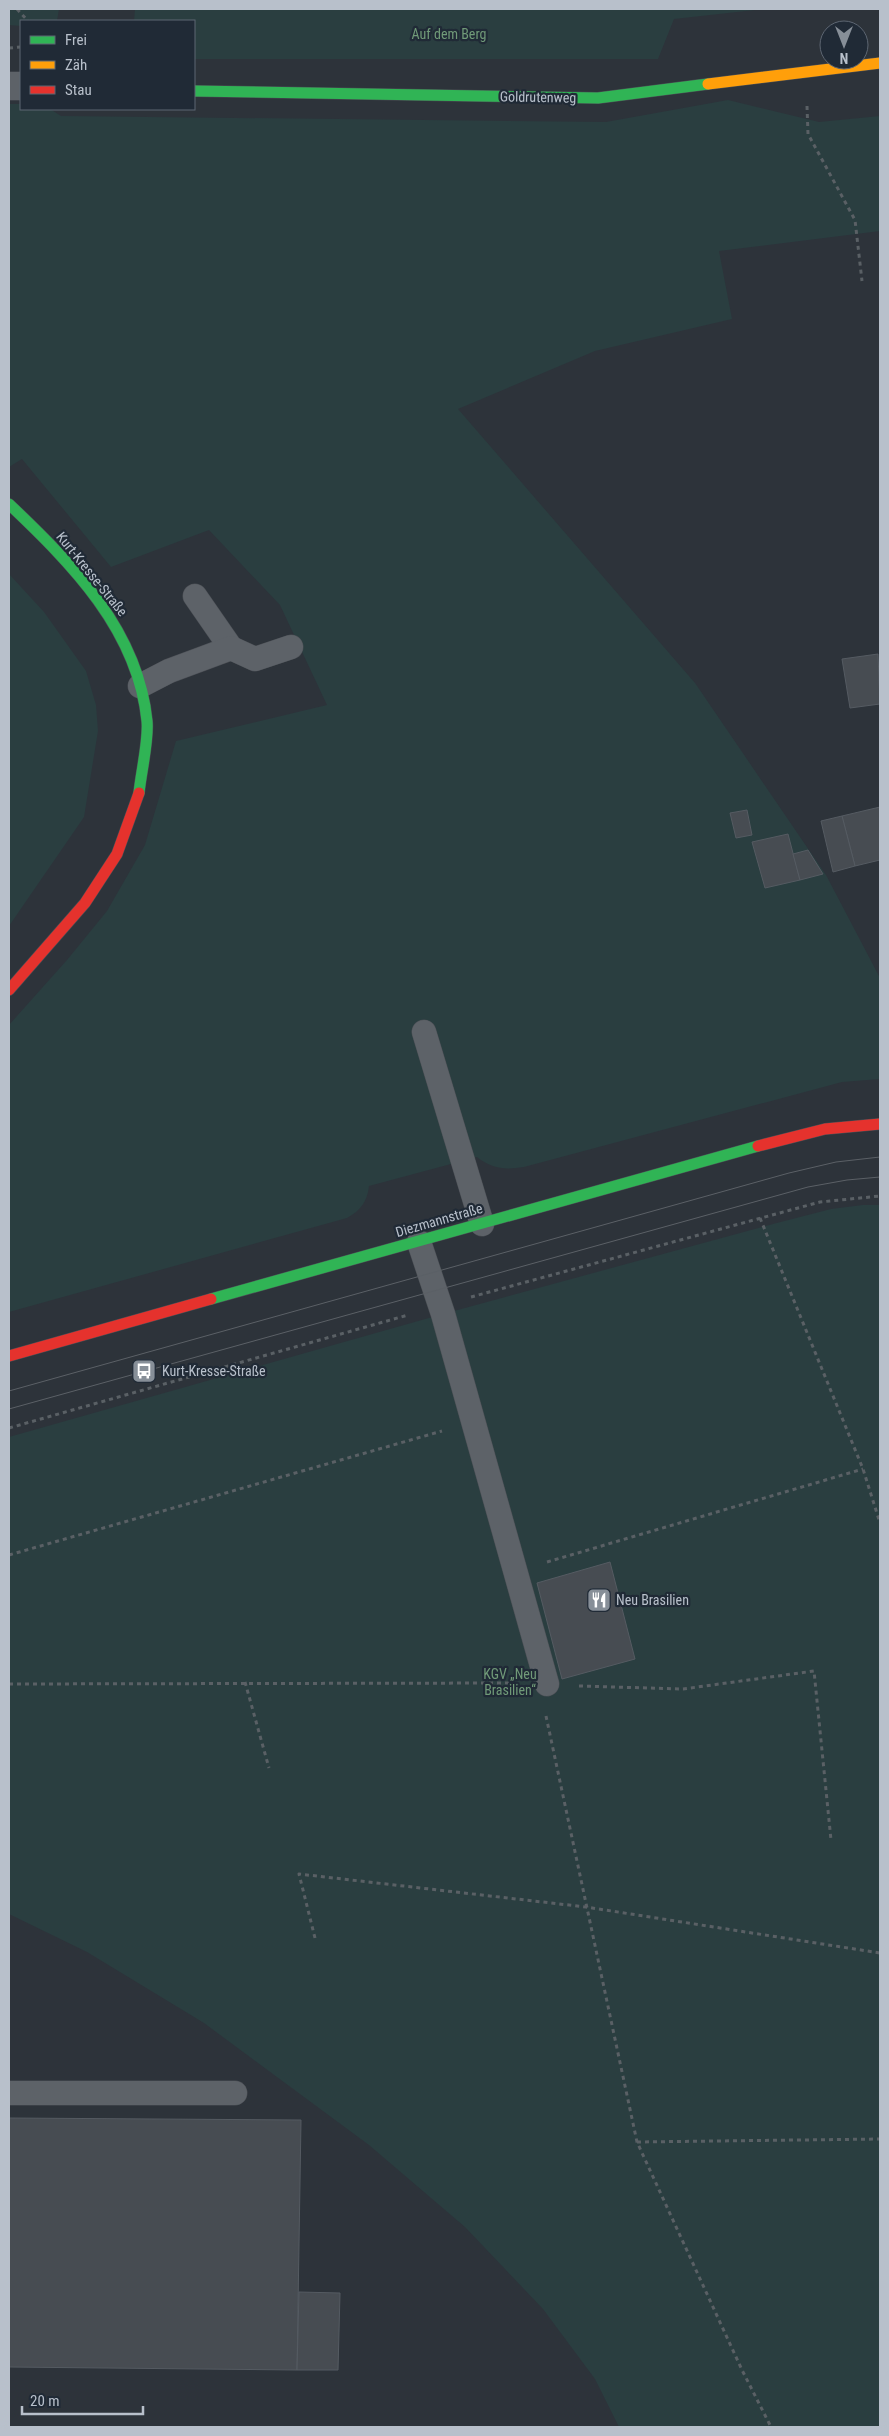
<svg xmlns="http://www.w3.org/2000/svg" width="889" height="2436" font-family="'Roboto Condensed',sans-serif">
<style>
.green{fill:#2a3e40}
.building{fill:#474c52;stroke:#555b62}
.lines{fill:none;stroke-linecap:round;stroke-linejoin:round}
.lane-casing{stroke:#4b4f55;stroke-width:25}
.street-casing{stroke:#4b4f55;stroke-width:29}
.fast-casing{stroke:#4b4f55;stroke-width:12}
.slow-casing{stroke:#4b4f55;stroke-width:12}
.jam-casing{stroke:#4b4f55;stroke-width:12}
.path{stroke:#5a6065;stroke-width:3;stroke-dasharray:4 4;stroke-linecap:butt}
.lane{stroke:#5d6268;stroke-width:24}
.street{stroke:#5d6268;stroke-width:28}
.fast{stroke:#30b455;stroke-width:11}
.slow{stroke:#ff9f0a;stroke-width:11}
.jam{stroke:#e5322d;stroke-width:11}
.tram{stroke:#5b6066;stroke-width:1}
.labels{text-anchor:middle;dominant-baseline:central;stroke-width:4.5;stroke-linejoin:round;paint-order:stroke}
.park-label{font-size:14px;fill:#709a78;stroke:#202a36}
.street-label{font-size:14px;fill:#b8c0cb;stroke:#202a36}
.poi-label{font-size:14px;fill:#b8c0cb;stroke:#202a36;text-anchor:start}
</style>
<rect width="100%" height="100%" fill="#2d333a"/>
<g class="green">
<polygon points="9,9 59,9 57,21 21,21 21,26 9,25"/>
<polygon points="135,9 765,9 674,19 658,59 194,59 194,21 134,21"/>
<path d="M728,100L819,122L880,116V231L719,251L732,319L595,351L458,409L695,683L826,875L880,978V1079L842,1082L524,1167C505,1170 492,1169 477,1157L369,1186C367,1202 361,1210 347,1218L9,1312V1025L67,960L107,911L145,845L176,741L327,705L280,605L209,530L111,567L22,459L9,467V104H21V109H50L61,116L606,122Z"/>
<polygon points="9,574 44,612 86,671 96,705 98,731 84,817 9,926"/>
<polygon points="863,1205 880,1205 880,2427 619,2427 595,2379 543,2309 465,2227 369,2145 204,2023 87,1952 9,1914 9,1437 443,1314 773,1224 831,1209"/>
</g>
<g class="building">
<polygon points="878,654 880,704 850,708 842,659"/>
<polygon points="880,807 880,860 855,866 842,816"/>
<polygon points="747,810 752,835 736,838 730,813"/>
<polygon points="842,816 855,866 833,872 821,821"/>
<polygon points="788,834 800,880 765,888 752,842"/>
<polygon points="808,850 823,874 800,880 793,854"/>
<polygon points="610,1562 635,1659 562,1679 537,1583"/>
<polygon points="9,2118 301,2120 297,2370 9,2367"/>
<polygon points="299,2292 340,2293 338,2370 297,2370"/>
</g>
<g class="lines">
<g class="lane-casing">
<g id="lane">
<polyline points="195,596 231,648"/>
<polyline points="140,686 169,671 231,648 255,659 291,647"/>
<polyline points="424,1032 482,1224"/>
<polyline points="419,1242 443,1314 547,1684"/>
<polyline points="9,2093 235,2093"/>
</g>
</g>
<g class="street-casing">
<polyline id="street" points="9,86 21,86"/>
</g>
<g class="fast-casing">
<g id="fast">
<polyline points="194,91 598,98 708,84"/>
<path d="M9,504C72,564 138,630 147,721C149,740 141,772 139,793"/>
<polyline points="211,1299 758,1146"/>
</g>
</g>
<g class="slow-casing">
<polyline id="slow" points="708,84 880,63"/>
</g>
<g class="jam-casing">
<g id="jam">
<polyline points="9,990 85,903 117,854 139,793"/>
<polyline points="758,1146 825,1129 880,1124"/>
<polyline points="9,1356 211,1299"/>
</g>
</g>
<g class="path">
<polyline points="17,9 28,21"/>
<polyline points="9,48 21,47"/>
<polyline points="807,106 808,134 855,220 862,281"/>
<polyline points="760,1218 863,1469 880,1523"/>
<polyline points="471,1297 820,1202 880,1196"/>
<polyline points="9,1428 408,1315"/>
<polyline points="9,1555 442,1431"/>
<polyline points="547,1562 863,1469"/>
<polyline points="245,1682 269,1768"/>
<polyline points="9,1684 513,1683"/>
<polyline points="579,1686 683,1689 814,1671 831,1840"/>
<polyline points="546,1716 637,2142 742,2370 771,2427"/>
<polyline points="315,1938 299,1874 586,1907 880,1953"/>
<polyline points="637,2142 880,2139"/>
</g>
<use href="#lane" class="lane"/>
<use href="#street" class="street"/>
<use href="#fast" class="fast"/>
<use href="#slow" class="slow"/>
<use href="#jam" class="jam"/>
<g class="tram">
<polyline points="9,1391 789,1173 836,1162 880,1157"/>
<polyline points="9,1409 808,1187 847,1180 880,1177"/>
</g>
</g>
<defs>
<g id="bus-square" transform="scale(1.25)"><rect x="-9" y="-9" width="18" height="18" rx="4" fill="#878f98" stroke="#202a36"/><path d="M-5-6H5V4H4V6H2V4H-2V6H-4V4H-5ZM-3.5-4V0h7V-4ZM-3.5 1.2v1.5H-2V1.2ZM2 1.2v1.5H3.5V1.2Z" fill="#fff"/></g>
<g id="restaurant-square" transform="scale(1.25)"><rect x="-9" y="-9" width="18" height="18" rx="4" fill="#878f98" stroke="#202a36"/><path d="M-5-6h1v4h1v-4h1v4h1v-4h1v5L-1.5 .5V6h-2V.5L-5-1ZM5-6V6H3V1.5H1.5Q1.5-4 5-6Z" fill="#fff"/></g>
</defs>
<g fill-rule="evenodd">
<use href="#bus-square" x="144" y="1371"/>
<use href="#restaurant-square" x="599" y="1600"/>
</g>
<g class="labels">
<g class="park-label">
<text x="449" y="34">Auf dem Berg</text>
<text x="510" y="1674">KGV „Neu<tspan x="510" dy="16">Brasilien“</tspan></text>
</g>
<g class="street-label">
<text transform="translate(538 97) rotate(1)">Goldrutenweg</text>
<text transform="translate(92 574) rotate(51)">Kurt-Kresse-Straße</text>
<text transform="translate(439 1220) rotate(-16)">Diezmannstraße</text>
</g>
<g class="poi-label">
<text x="162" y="1371">Kurt-Kresse-Straße</text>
<text x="616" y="1600">Neu Brasilien</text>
</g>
</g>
<rect width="889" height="2436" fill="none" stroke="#b8c0cb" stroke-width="20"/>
<rect x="20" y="20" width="175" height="90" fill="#202a36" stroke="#5d6672"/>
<rect x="30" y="36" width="25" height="8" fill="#30b455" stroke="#5d6672"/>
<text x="65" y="45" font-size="15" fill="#b8c0cb">Frei</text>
<rect x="30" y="61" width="25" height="8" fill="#ff9f0a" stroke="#5d6672"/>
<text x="65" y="70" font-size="15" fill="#b8c0cb">Zäh</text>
<rect x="30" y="86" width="25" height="8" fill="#e5322d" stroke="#5d6672"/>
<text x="65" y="95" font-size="15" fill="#b8c0cb">Stau</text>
<g transform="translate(844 45) rotate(180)"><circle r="24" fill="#202a36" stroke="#5d6672"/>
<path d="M0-4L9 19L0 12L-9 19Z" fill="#878f98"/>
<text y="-8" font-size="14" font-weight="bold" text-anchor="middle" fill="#b8c0cb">N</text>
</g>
<path d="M22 2406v8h121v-8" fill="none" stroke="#b8c0cb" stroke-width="2.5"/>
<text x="30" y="2406" font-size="15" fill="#b8c0cb" stroke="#202a36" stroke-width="4" paint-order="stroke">20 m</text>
</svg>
